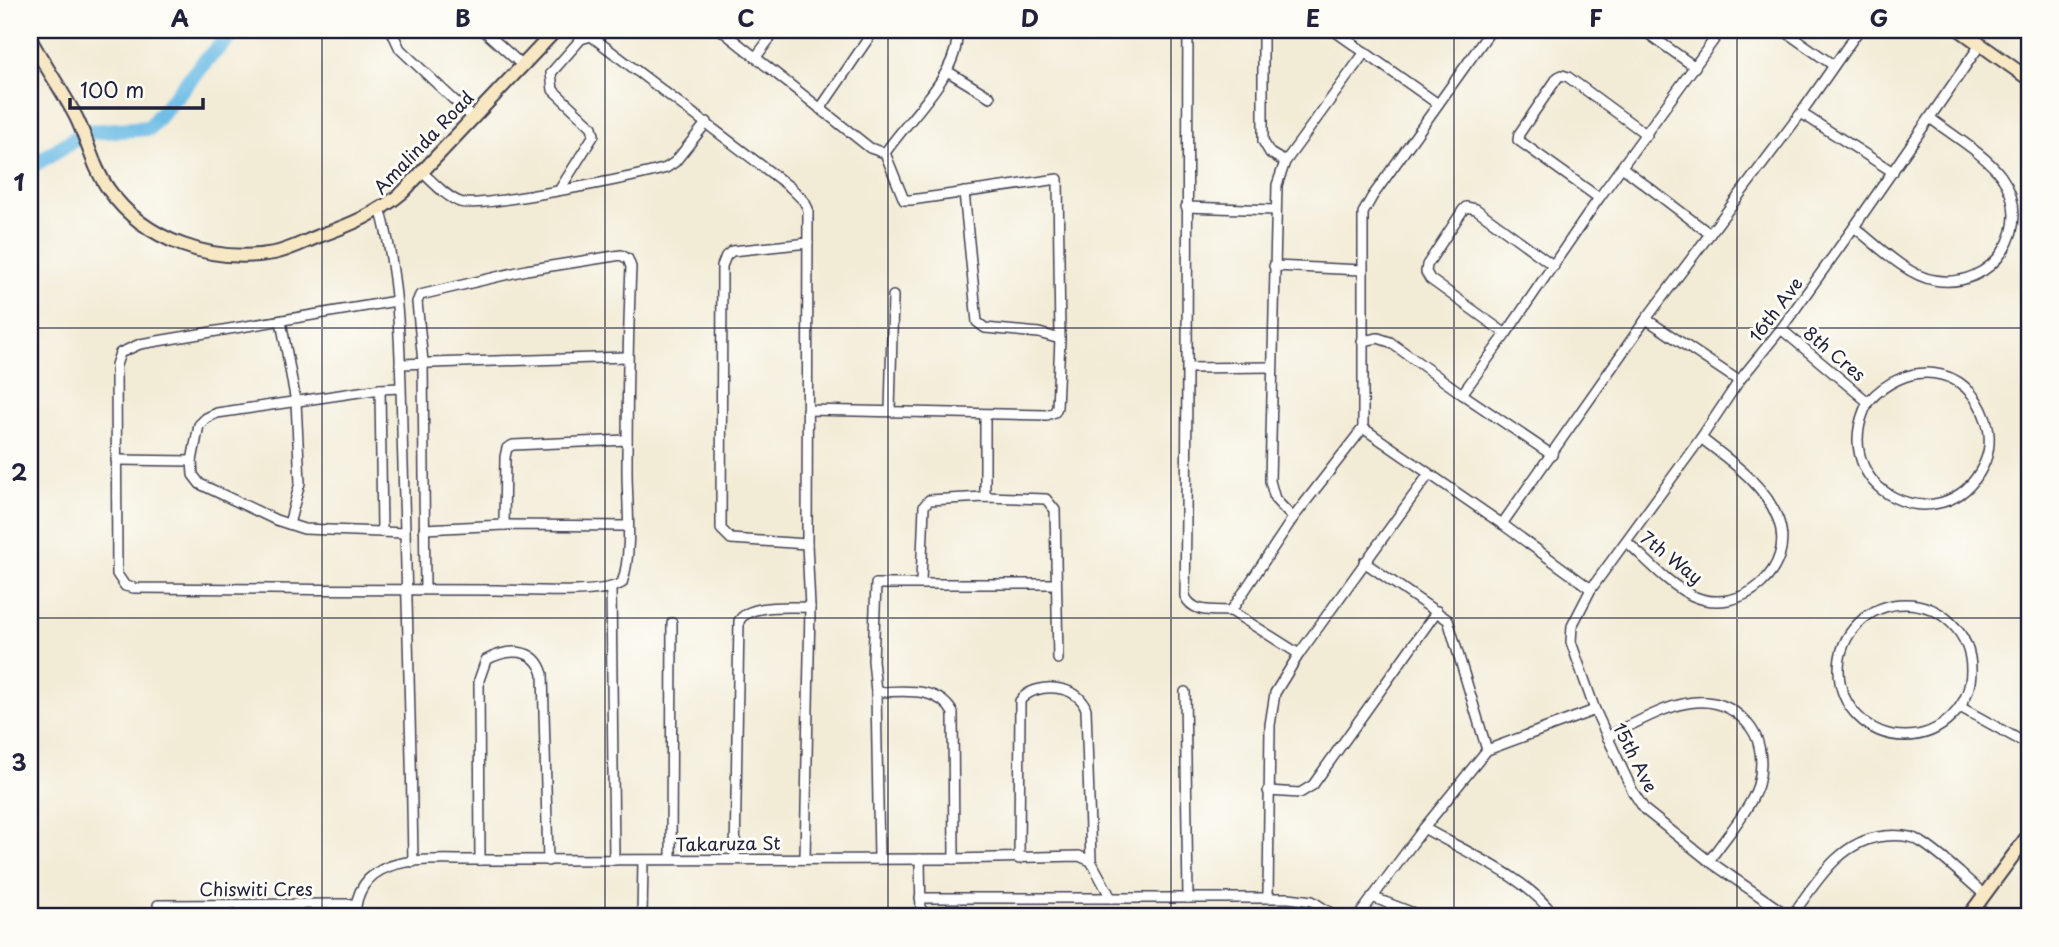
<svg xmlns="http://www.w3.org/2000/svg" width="2059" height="947" font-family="'Playpen Sans',sans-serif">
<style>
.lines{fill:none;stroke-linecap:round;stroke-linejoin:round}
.river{stroke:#6abbe5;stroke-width:16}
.street-casing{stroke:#414052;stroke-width:12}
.secondary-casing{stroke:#414052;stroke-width:16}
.street{stroke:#fff;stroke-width:9}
.secondary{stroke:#f7e8c3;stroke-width:12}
.grid{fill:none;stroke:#22223b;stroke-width:2;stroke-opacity:0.55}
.labels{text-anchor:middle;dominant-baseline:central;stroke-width:6;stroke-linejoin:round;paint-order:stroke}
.street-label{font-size:18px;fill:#22223b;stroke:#fdfcf7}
.neatline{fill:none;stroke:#22223b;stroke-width:2.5}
.grid-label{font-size:23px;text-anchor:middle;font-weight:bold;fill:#22223b}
</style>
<rect width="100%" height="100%" fill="#fdfcf7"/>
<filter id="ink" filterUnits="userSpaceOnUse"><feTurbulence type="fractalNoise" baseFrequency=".0143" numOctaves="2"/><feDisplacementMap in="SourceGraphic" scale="14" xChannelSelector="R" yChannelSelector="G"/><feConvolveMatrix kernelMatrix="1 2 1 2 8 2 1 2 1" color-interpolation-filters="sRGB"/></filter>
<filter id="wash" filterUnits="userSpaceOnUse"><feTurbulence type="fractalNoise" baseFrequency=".00686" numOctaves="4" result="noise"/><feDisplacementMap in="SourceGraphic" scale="28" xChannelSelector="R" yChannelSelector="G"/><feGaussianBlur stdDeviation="1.57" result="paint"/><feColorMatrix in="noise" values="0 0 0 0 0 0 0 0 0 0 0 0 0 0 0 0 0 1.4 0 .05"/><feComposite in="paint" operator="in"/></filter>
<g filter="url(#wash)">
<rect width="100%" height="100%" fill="#f2ebd5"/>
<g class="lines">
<polyline class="river" points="30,167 86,132 149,128 205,61 230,36 232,30"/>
</g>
</g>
<g filter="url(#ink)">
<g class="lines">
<g class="street-casing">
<g id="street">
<polyline points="391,30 400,49 472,117"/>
<polyline points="483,30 522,65"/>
<path d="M721,30L870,148L885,153C907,120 954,79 957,39L951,30"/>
<path d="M1188,30C1187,218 1188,407 1185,596C1193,614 1214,610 1231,611L1293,518L1363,428V213L1372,197L1491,30"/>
<polyline points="1263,30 1263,141 1270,153 1285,162"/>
<polyline points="1333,30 1438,104"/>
<polyline points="1643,30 1695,67"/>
<polyline points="1783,30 1833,65"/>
<polyline points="756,57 776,30"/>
<polyline points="947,71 990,97"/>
<polyline points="820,109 874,30"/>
<polyline points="1801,113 1893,172"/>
<polyline points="1622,167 1710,234"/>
<path d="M422,172C433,182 446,197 460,202C477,209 640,176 666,168L675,162L707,122"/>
<polyline points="560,189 594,135 592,127 553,90 551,73 581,39 591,36 791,188 804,201 808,209 807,544 810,607 805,858"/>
<polyline points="964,192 977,322 985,328 1039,333 1060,339"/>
<polyline points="1599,198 1518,140 1519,134 1558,77 1562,75 1568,77 1647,135"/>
<polyline points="1186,207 1275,210"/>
<path d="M381,211C403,292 400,380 403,464C407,596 411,729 413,862"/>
<path d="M1854,227C1876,244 1907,276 1934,280C1993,291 2037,226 2001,176C1986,155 1952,135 1930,118"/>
<polyline points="1274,266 1362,270"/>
<path d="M396,301L140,344L120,353L116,365L117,574L125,586L134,588C255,589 375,590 496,590C526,590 598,596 622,583C633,552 627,504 627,471C627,403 628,335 631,267L628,259L621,255L526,270L420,295L417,302L423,362L425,590"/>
<polyline points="1646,319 1739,381"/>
<polyline points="281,321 296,402 300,483 289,524"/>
<path d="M1781,329L1868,402C1823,491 1944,546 1983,466C1990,452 1991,435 1986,420C1967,362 1905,360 1868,402"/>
<polyline points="1506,334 1430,279 1426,272 1427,265 1463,210 1466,207 1476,209 1554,266"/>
<polyline points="1362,341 1378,338 1390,342 1462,394 1552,455"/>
<polyline points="400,364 627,357"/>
<polyline points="1188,368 1272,367"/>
<polyline points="400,388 380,389 217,413 206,418 199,425 192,461 193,475 200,484 276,520 304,529 405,533"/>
<polyline points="380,389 382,531"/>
<polyline points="1462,394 1506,334 1599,198 1721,30"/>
<polyline points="807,410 1047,415 1055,412 1057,407 1060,339 1058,179 911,200 904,200 885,153"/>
<polyline points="890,411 893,296"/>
<polyline points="985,416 985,497"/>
<polyline points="1363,428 1502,524 1591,589"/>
<polyline points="116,460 192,461"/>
<polyline points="1293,518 1275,499 1270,481 1277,185 1285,162 1365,52"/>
<polyline points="1502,524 1646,319 1801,113 1859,30"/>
<polyline points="504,525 505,457 507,448 513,445 627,440"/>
<polyline points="424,529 504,525 627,526"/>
<path d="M1627,542C1647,560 1669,585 1693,596C1741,617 1797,569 1778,519C1764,483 1730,461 1701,438"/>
<polyline points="807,544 731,539 721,529 722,266 726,256 732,251 808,243"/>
<polyline points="1364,562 1448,620 1487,750"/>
<polyline points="921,582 924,506 929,500 985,497 1046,499 1055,510 1058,659"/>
<polyline points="611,589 614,860"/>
<circle cx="1905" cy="670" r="66"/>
<polyline points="1231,611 1299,654"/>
<polyline points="876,692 873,660 876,584 1056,584"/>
<polyline points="1185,692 1188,898"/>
<polyline points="1960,707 2029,745"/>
<path d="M1607,737C1653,715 1711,675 1751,728C1762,743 1763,767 1758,785C1750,810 1724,839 1709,861"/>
<polyline points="1268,791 1300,793 1313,785 1437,611"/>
<path d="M1424,828C1465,852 1528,877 1555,917"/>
<path d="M735,858L739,621C749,603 790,608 810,607"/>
<polyline points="671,859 672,623"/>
<path d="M879,859L876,692C903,692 937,685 953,713L954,859"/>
<polyline points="920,859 921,917"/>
<path d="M1019,859L1020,701C1034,681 1079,684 1086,709L1091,861"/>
<path d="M480,860L479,680L486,660C508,648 535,647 543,674L548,861"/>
<polyline points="1372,897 1424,917"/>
<polyline points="920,898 1289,898 1312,901 1337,917"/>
<polyline points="1268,898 1270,725 1275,693 1299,654 1429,474"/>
<polyline points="158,905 355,904"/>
<path d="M355,917C356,849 432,861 480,860L954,859L1079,856L1091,861L1111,898"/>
<polyline points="642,917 643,861"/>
<polyline points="1358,917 1424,828 1487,750 1595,710"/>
<polyline points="1790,917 1709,861 1645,810 1633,792 1595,710 1571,642 1572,626 1591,589 1701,438 1739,381 1781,329 1854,227 1980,45"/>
<path d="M1791,917C1816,883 1839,840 1885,836C1897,835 1911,835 1921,842C1944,856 1963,877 1984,894"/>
</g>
</g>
<g class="secondary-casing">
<g id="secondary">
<polyline points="1960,30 2029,79"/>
<path d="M30,39C45,66 62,90 76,117C88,141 93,168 109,190C145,241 213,264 274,253C289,250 304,242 319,236C350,225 377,214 403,192L556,30"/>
<polyline points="1968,917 2029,834"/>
</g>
</g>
<use href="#street" class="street"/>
<use href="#secondary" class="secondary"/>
</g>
</g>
<path class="grid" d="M322,30V917M605,30V917M888,30V917M1171,30V917M1454,30V917M1737,30V917M30,328H2029M30,618H2029"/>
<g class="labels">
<g class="street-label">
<text transform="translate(423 142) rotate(-46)">Amalinda Road</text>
<text transform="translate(1775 309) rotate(-53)">16th Ave</text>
<text transform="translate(1835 353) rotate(40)">8th Cres</text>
<text transform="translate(1672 557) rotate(38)">7th Way</text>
<text transform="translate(1636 757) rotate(63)">15th Ave</text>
<text transform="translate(728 843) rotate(-1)">Takaruza St</text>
<text x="256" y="888">Chiswiti Cres</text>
</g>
</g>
<rect width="2059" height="947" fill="none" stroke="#fdfcf7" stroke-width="77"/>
<path d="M70 98v10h133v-10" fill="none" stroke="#22223b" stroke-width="3.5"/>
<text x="80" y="98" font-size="21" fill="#22223b" stroke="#fdfcf7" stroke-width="5" paint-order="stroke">100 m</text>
<rect x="38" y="38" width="1983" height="870" class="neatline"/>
<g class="grid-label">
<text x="180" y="27">A</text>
<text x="463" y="27">B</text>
<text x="746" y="27">C</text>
<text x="1030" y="27">D</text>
<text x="1313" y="27">E</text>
<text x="1596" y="27">F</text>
<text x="1879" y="27">G</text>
<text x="19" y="191">1</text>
<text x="19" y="481">2</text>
<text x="19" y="771">3</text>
</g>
</svg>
